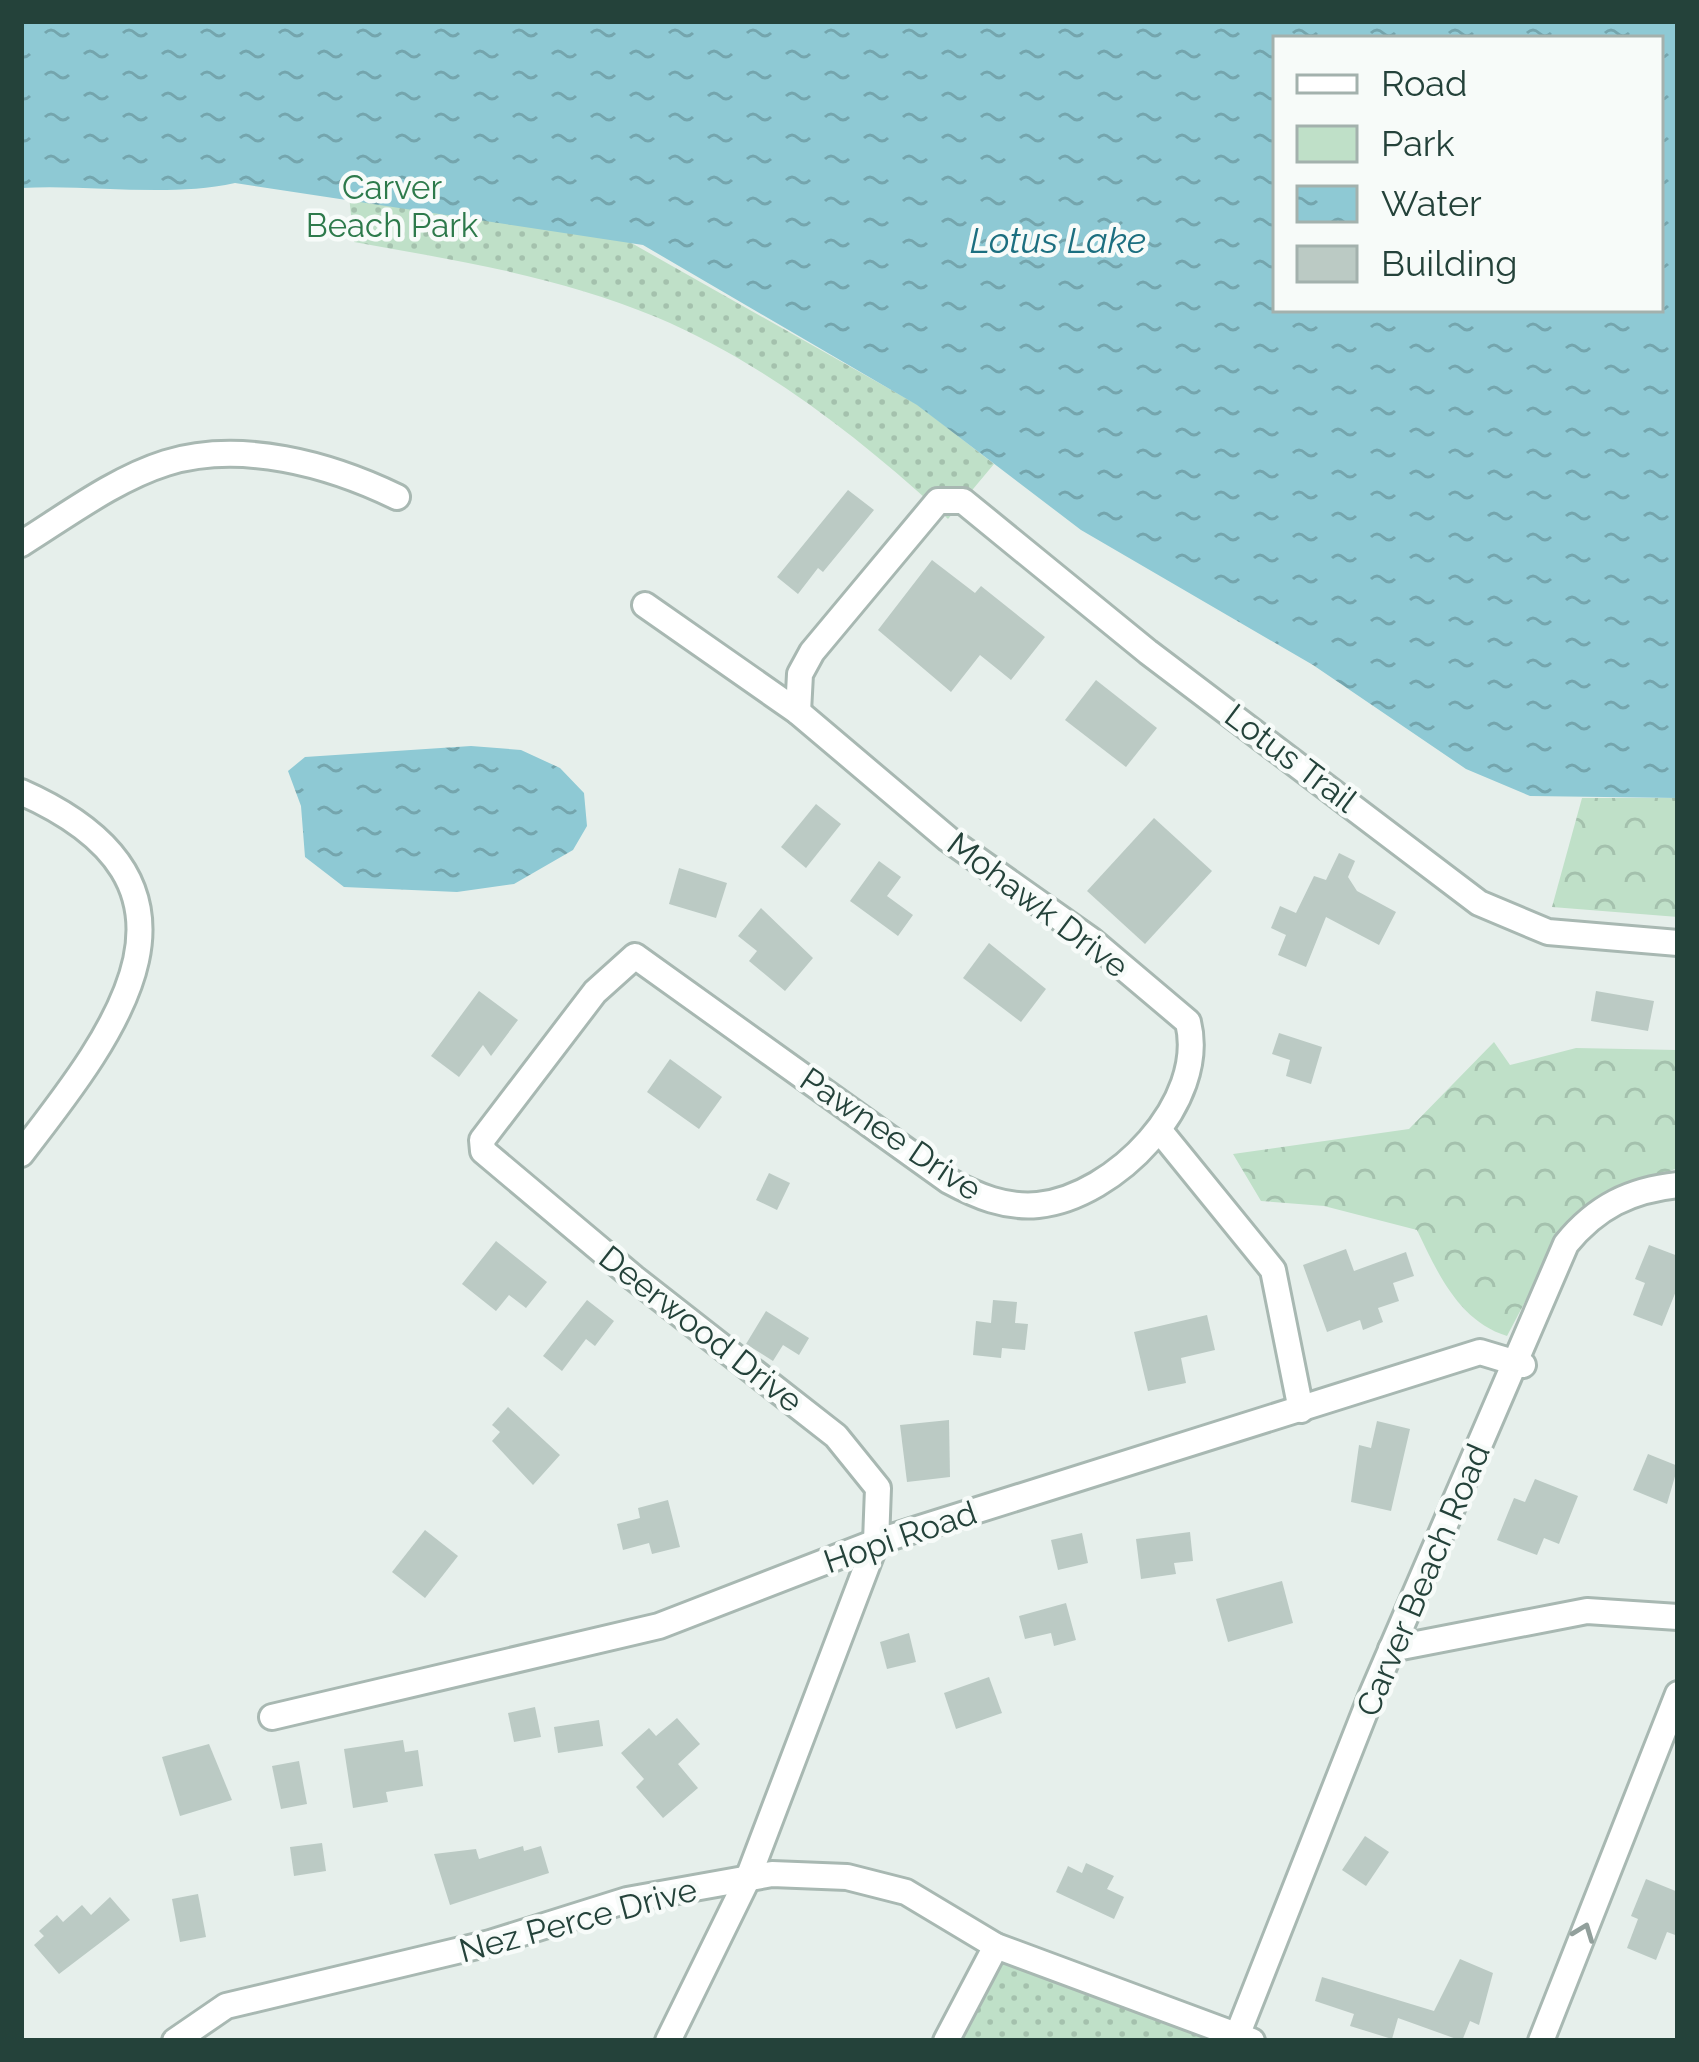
<svg xmlns="http://www.w3.org/2000/svg" width="1699" height="2062" font-family="Raleway,sans-serif">
<style>
.green{fill:url(#green-dots)}
.forest{fill:url(#forest-crowns)}
.water{fill:url(#water-ripples);fill-rule:evenodd}
.building{fill:#bbcac4}
.lines{fill:none;stroke-linecap:round;stroke-linejoin:round}
.minor-casing{stroke:#a8b8b2;stroke-width:30}
.minor{stroke:#fff;stroke-width:24}
.oneway{stroke:#92a09c}
.labels{text-anchor:middle;dominant-baseline:central;stroke-width:9;stroke-linejoin:round;paint-order:stroke}
.park-label{font-size:33px;fill:#2d7a4b;stroke:#f7fbf9}
.street-label{font-size:33px;fill:#24423a;stroke:#f7fbf9}
.water-label{font-size:36px;font-style:italic;fill:#1c6f80;stroke:#f7fbf9}
</style>
<defs>
<pattern id="green-dots" width="8" height="8" patternUnits="userSpaceOnUse" patternTransform="scale(3)"><rect width="8" height="8" fill="#bfe0c8"/><path d="M2 2h.1M6 6h.1" fill="none" stroke="#a4c1ad" stroke-width="1.8" stroke-linecap="round"/></pattern>
<pattern id="forest-crowns" width="20" height="18" patternUnits="userSpaceOnUse" patternTransform="scale(3)"><rect width="20" height="18" fill="#bfe0c8"/><path d="M2 6a3 3 0 1 1 6 0M12 15a3 3 0 1 1 6 0" fill="none" stroke="#a4c1ad"/></pattern>
<pattern id="water-ripples" width="26" height="14" patternUnits="userSpaceOnUse" patternTransform="scale(3)"><rect width="26" height="14" fill="#8ec9d4"/><path d="M2 4q2-2 4 0t4 0M15 11q2-2 4 0t4 0" fill="none" stroke="#74a5ad"/></pattern>
</defs>
<rect width="100%" height="100%" fill="#e6efeb"/>
<g class="green">
<path d="M347,178L612,232L918,405L994,464L948,519C863,440 765,363 656,317C561,277 455,260 354,242Z"/>
<polygon points="996,1946 1235,2041 946,2041"/>
</g>
<g class="forest">
<polygon points="1582,798 1678,798 1678,917 1552,907"/>
<path d="M1494,1042L1510,1065L1576,1048L1678,1050V1168L1597,1197L1553,1249L1507,1336C1459,1321 1438,1274 1417,1230L1324,1206L1261,1201L1233,1154L1409,1129Z"/>
</g>
<g class="water">
<path d="M21,21H1678V798L1530,796L1466,769L1313,665L1081,530L917,405L643,245L235,183C165,198 92,184 21,188ZM1276,39H1660V309H1276Z"/>
<polygon points="471,746 521,750 560,768 584,793 587,826 573,850 514,884 457,892 344,887 305,857 301,806 288,771 305,757"/>
</g>
<g class="building">
<polygon points="848,490 874,510 823,572 818,568 798,594 777,577"/>
<polygon points="932,560 975,593 981,586 1045,637 1011,680 980,655 951,692 878,630"/>
<polygon points="1096,680 1157,728 1126,767 1065,720"/>
<polygon points="816,804 841,824 806,868 781,847"/>
<polygon points="1154,818 1212,871 1145,944 1087,891"/>
<polygon points="1339,853 1355,861 1348,877 1357,891 1396,912 1379,945 1326,917 1306,967 1278,955 1286,935 1271,928 1280,906 1296,913 1314,876 1326,880"/>
<polygon points="879,861 901,877 887,896 913,915 898,936 850,901"/>
<polygon points="679,868 727,883 716,918 669,904"/>
<polygon points="761,908 813,958 785,991 749,961 757,951 738,936"/>
<polygon points="989,943 1046,989 1021,1022 963,978"/>
<polygon points="479,991 518,1020 491,1056 483,1045 459,1077 431,1056"/>
<polygon points="1596,991 1654,1001 1648,1031 1591,1021"/>
<polygon points="1279,1033 1322,1047 1311,1084 1286,1076 1290,1060 1272,1054"/>
<polygon points="670,1059 722,1097 699,1129 647,1092"/>
<polygon points="769,1173 790,1183 777,1210 756,1200"/>
<polygon points="496,1241 547,1282 526,1308 509,1295 496,1311 462,1284"/>
<polygon points="1649,1245 1678,1256 1678,1286 1662,1326 1633,1315 1645,1283 1635,1279"/>
<polygon points="1346,1249 1354,1271 1406,1252 1414,1276 1393,1283 1399,1301 1378,1308 1383,1322 1363,1330 1360,1320 1327,1332 1303,1265"/>
<polygon points="587,1300 614,1321 595,1346 586,1339 562,1371 543,1356"/>
<polygon points="993,1300 1017,1302 1015,1323 1028,1324 1025,1350 1002,1348 1001,1358 973,1355 976,1321 991,1323"/>
<polygon points="766,1311 809,1338 799,1355 783,1345 773,1361 746,1344"/>
<polygon points="1207,1315 1215,1350 1181,1358 1186,1383 1148,1391 1134,1332"/>
<polygon points="508,1407 560,1455 533,1485 492,1441 500,1432 492,1425"/>
<polygon points="949,1420 950,1477 907,1482 900,1425"/>
<polygon points="1377,1421 1410,1429 1391,1511 1351,1502 1359,1445 1371,1448"/>
<polygon points="1648,1454 1678,1466 1667,1504 1633,1490"/>
<polygon points="1535,1479 1578,1496 1559,1544 1544,1538 1537,1555 1497,1540 1514,1498 1525,1502"/>
<polygon points="668,1500 680,1547 652,1554 649,1543 623,1550 617,1524 640,1518 638,1508"/>
<polygon points="425,1530 458,1556 425,1598 392,1572"/>
<polygon points="1190,1532 1193,1561 1174,1563 1176,1574 1141,1579 1136,1539"/>
<polygon points="1082,1533 1088,1563 1058,1570 1051,1540"/>
<polygon points="1282,1581 1293,1623 1228,1642 1216,1599"/>
<polygon points="1066,1603 1076,1640 1054,1646 1051,1633 1025,1639 1019,1616"/>
<polygon points="909,1633 916,1662 887,1669 880,1642"/>
<polygon points="989,1677 1002,1713 956,1729 944,1693"/>
<polygon points="535,1707 541,1737 514,1742 508,1713"/>
<polygon points="677,1718 700,1744 678,1764 698,1788 663,1818 636,1787 644,1779 621,1753 649,1728 656,1736"/>
<polygon points="599,1720 603,1746 558,1753 554,1727"/>
<polygon points="403,1740 405,1752 418,1750 423,1786 386,1792 388,1802 353,1808 344,1749"/>
<polygon points="209,1744 232,1800 180,1816 162,1757"/>
<polygon points="299,1761 307,1804 281,1809 272,1766"/>
<polygon points="1365,1836 1389,1852 1366,1886 1342,1870"/>
<polygon points="322,1843 326,1871 294,1876 290,1847"/>
<polygon points="523,1846 524,1851 541,1846 549,1873 450,1905 434,1854 476,1849 479,1859"/>
<polygon points="1086,1863 1114,1876 1107,1889 1124,1897 1114,1919 1056,1892 1068,1866 1082,1873"/>
<polygon points="1646,1879 1678,1892 1678,1936 1667,1932 1656,1960 1627,1948 1638,1919 1631,1916"/>
<polygon points="198,1894 206,1937 180,1942 172,1899"/>
<polygon points="110,1897 130,1920 59,1974 34,1945 44,1936 39,1931 57,1915 63,1922 82,1905 91,1915"/>
<polygon points="1460,1959 1493,1973 1479,2025 1470,2021 1462,2041 1398,2018 1392,2039 1350,2026 1354,2014 1315,2001 1322,1977 1434,2011"/>
</g>
<g class="lines">
<g class="minor-casing">
<g id="minor">
<path d="M21,544C66,516 115,479 166,463C241,440 329,464 397,497"/>
<path d="M645,605L798,712L948,839L1091,940L1188,1022C1208,1102 1115,1197 1038,1205C1005,1208 977,1196 949,1181L635,956L595,992L482,1140L483,1151L634,1278L836,1436L878,1488L876,1542L748,1878L668,2041"/>
<polyline points="798,712 800,674 812,652 938,501 963,501 1148,652 1479,903 1548,932 1678,943"/>
<path d="M21,792C229,884 120,1027 21,1154"/>
<polyline points="1160,1131 1273,1270 1301,1410"/>
<polyline points="1391,1649 1587,1611 1678,1617"/>
<polyline points="272,1717 659,1626 876,1542 1480,1352 1523,1365"/>
<polyline points="175,2041 226,2006 490,1943 627,1900 772,1874 847,1877 906,1892 996,1946 1252,2041"/>
<polyline points="946,2041 996,1946"/>
<path d="M1235,2041L1372,1694L1566,1244C1596,1207 1630,1190 1678,1185"/>
<polyline points="1541,2041 1678,1694"/>
</g>
</g>
<use href="#minor" class="minor"/>
</g>
<defs><path id="oneway-chevron" d="M-2-3.5L2.5 0L-2 3.5" fill="none" stroke-width="1.6" stroke-linecap="round" stroke-linejoin="round" transform="scale(3)"/></defs>
<use class="oneway" href="#oneway-chevron" transform="translate(1584 1932) rotate(-69)"/>
<g class="labels">
<g class="park-label">
<text x="392" y="187">Carver<tspan x="392" dy="38">Beach Park</tspan></text>
</g>
<g class="street-label">
<text transform="translate(1291 758) rotate(37)">Lotus Trail</text>
<text transform="translate(1038 905) rotate(37)">Mohawk Drive</text>
<text transform="translate(891 1134) rotate(34)">Pawnee Drive</text>
<text transform="translate(701 1329) rotate(38)">Deerwood Drive</text>
<text transform="translate(900 1537) rotate(-19)">Hopi Road</text>
<text transform="translate(1423 1580) rotate(-67)">Carver Beach Road</text>
<text transform="translate(578 1920) rotate(-15)">Nez Perce Drive</text>
</g>
<g class="water-label">
<text x="1058" y="240">Lotus Lake</text>
</g>
</g>
<rect width="1699" height="2062" fill="none" stroke="#24423a" stroke-width="48"/>
<rect x="1273" y="36" width="390" height="276" fill="#f7fbf9" stroke="#a3b1ad" stroke-width="3"/>
<rect x="1297" y="75" width="60" height="18" fill="#ffffff" stroke="#a3b1ad" stroke-width="3"/>
<text x="1381" y="96" font-size="36" fill="#24423a">Road</text>
<rect x="1297" y="126" width="60" height="36" fill="#bfe0c8" stroke="#a3b1ad" stroke-width="3"/>
<text x="1381" y="156" font-size="36" fill="#24423a">Park</text>
<rect x="1297" y="186" width="60" height="36" fill="url(#water-ripples)" stroke="#a3b1ad" stroke-width="3"/>
<text x="1381" y="216" font-size="36" fill="#24423a">Water</text>
<rect x="1297" y="246" width="60" height="36" fill="#bbcac4" stroke="#a3b1ad" stroke-width="3"/>
<text x="1381" y="276" font-size="36" fill="#24423a">Building</text>
</svg>
